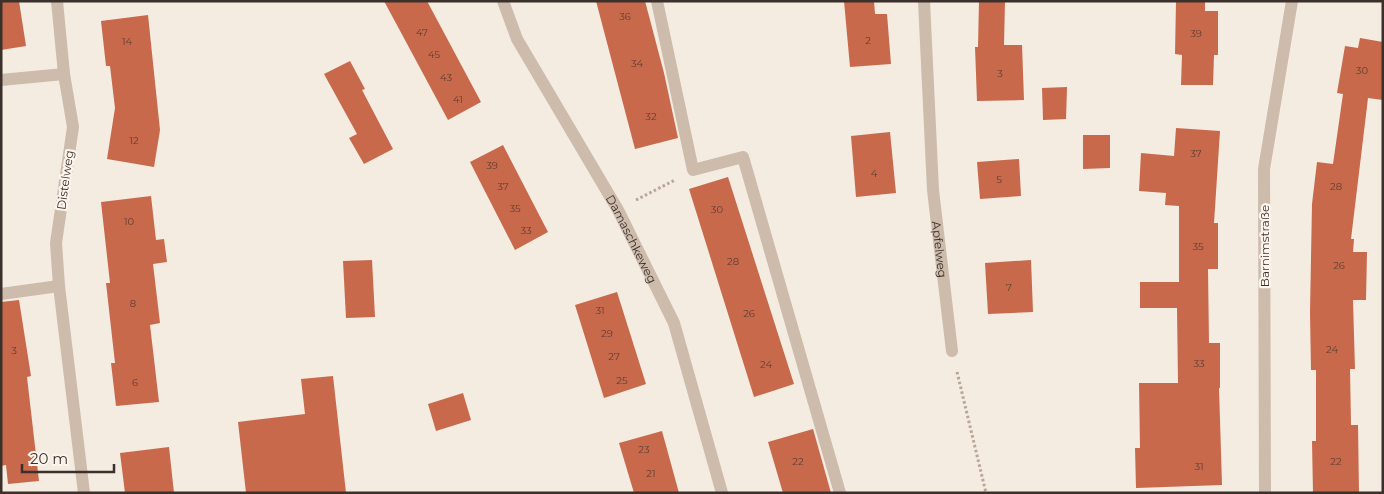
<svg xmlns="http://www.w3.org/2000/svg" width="1384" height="494" font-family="Montserrat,sans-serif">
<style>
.building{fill:#c8694b}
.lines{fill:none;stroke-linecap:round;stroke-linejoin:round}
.path{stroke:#b9a596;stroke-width:3;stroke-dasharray:2.5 2.5;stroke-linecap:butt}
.service{stroke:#cdbbac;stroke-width:12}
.minor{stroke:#cdbbac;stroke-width:12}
.labels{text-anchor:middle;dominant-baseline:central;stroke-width:4.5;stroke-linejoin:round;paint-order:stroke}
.number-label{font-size:10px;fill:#5e3e33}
.street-label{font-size:12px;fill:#3b302b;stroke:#fbf5ee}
</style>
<rect width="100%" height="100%" fill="#f4ebe1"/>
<g class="building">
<polygon points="1,1 19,1 26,46 1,50"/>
<polygon points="384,1 427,1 481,102 448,120"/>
<polygon points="596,1 645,1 664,73 678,138 635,149"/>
<polygon points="844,1 874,1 875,14 887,14 891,64 850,67"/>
<polygon points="979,1 1005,1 1004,45 1022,45 1024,100 977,101 975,47 978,47"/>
<polygon points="1176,1 1205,1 1205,11 1218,11 1218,55 1214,55 1213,85 1181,85 1182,55 1175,54"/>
<polygon points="148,15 160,130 154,167 107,159 115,108 110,66 106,66 101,21"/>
<polygon points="1360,38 1383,42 1383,100 1368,98 1351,239 1354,239 1353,252 1367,252 1366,300 1353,300 1355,369 1350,369 1351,425 1358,425 1359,493 1313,493 1312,441 1316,441 1316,370 1311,370 1310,313 1312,204 1317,162 1333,164 1343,94 1337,93 1345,46 1358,48"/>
<polygon points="350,61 365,89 362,90 393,149 364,164 349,138 357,134 324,74"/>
<polygon points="1067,87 1066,119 1043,120 1042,88"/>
<polygon points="1176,128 1220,131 1214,223 1218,223 1218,269 1208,269 1209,343 1220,343 1220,388 1219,388 1222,485 1136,488 1135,448 1140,448 1139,383 1178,383 1177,308 1140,308 1140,282 1179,282 1179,206 1165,205 1166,193 1139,191 1141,153 1174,156"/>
<polygon points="890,132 896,193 856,197 851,136"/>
<polygon points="1083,135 1110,135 1110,168 1083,169"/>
<polygon points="503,145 548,232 515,250 470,162"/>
<polygon points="1019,159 1021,196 980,199 977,162"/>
<polygon points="728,177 794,384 754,397 689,189"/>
<polygon points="151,196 156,240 164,239 167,262 153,264 160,323 150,325 159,402 116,406 111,363 115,363 106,283 110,283 101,202"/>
<polygon points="372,260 375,317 346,318 343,261"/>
<polygon points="1031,260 1033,312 988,314 985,263"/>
<polygon points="617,292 646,384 604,398 575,305"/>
<polygon points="19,300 31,376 27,377 39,481 8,484 6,465 1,466 1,302"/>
<polygon points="333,376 346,493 246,493 238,422 305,414 301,379"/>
<polygon points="463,393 471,420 436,431 428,404"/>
<polygon points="813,429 831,493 783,493 768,442"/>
<polygon points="662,431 679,493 634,493 619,443"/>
<polygon points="169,447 174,493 125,493 120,453"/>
</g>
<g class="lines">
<g class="path">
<polyline points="636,200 675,180"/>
<polyline points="957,372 986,493"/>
</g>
<polyline class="service" points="657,1 693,170 743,157 840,493"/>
<g class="minor">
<polyline points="57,1 64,74 73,127 56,243 59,286 84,493"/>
<path id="s1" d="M503,1L517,39L618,210L674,323L722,493"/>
<path id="s2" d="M924,1L933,190L952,351"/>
<polyline points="1,80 64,74"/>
<polyline points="1,294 59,286"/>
<polyline points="1265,493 1264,169 1292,1"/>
</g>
</g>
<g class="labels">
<g class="number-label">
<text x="625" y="16">36</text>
<text x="422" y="32">47</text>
<text x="1196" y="33">39</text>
<text x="868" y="40">2</text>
<text x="127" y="41">14</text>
<text x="434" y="54">45</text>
<text x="637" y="63">34</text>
<text x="1362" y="70">30</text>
<text x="1000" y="73">3</text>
<text x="446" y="77">43</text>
<text x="458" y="99">41</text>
<text x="651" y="116">32</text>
<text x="134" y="140">12</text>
<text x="1196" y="153">37</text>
<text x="492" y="165">39</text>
<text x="874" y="173">4</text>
<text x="999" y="179">5</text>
<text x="503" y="186">37</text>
<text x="1336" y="186">28</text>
<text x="515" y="208">35</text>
<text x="717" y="209">30</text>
<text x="129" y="221">10</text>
<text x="526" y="230">33</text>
<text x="1198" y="246">35</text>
<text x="733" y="261">28</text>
<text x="1339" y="265">26</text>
<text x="1009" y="287">7</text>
<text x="133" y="303">8</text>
<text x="600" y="310">31</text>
<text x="749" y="313">26</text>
<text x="607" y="333">29</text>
<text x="1332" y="349">24</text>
<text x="14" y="350">3</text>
<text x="614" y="356">27</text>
<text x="1199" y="363">33</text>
<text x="766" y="364">24</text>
<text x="622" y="380">25</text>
<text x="135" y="382">6</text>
<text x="644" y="449">23</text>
<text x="798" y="461">22</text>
<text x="1336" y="461">22</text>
<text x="1199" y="466">31</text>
<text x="651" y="473">21</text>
</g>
<g class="street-label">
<text transform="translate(65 180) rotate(-82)">Distelweg</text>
<text stroke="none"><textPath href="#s1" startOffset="271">Damaschkeweg</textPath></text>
<text transform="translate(1264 246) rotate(-90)">Barnimstraße</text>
<text stroke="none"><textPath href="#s2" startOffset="249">Apfelweg</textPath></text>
</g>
</g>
<rect width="1384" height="494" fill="none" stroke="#3b302b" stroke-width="5"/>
<path d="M22 464v8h92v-8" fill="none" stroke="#3b302b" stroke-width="2.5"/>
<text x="30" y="464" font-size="15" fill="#3b302b" stroke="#fbf5ee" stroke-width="4" paint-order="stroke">20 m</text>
</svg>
